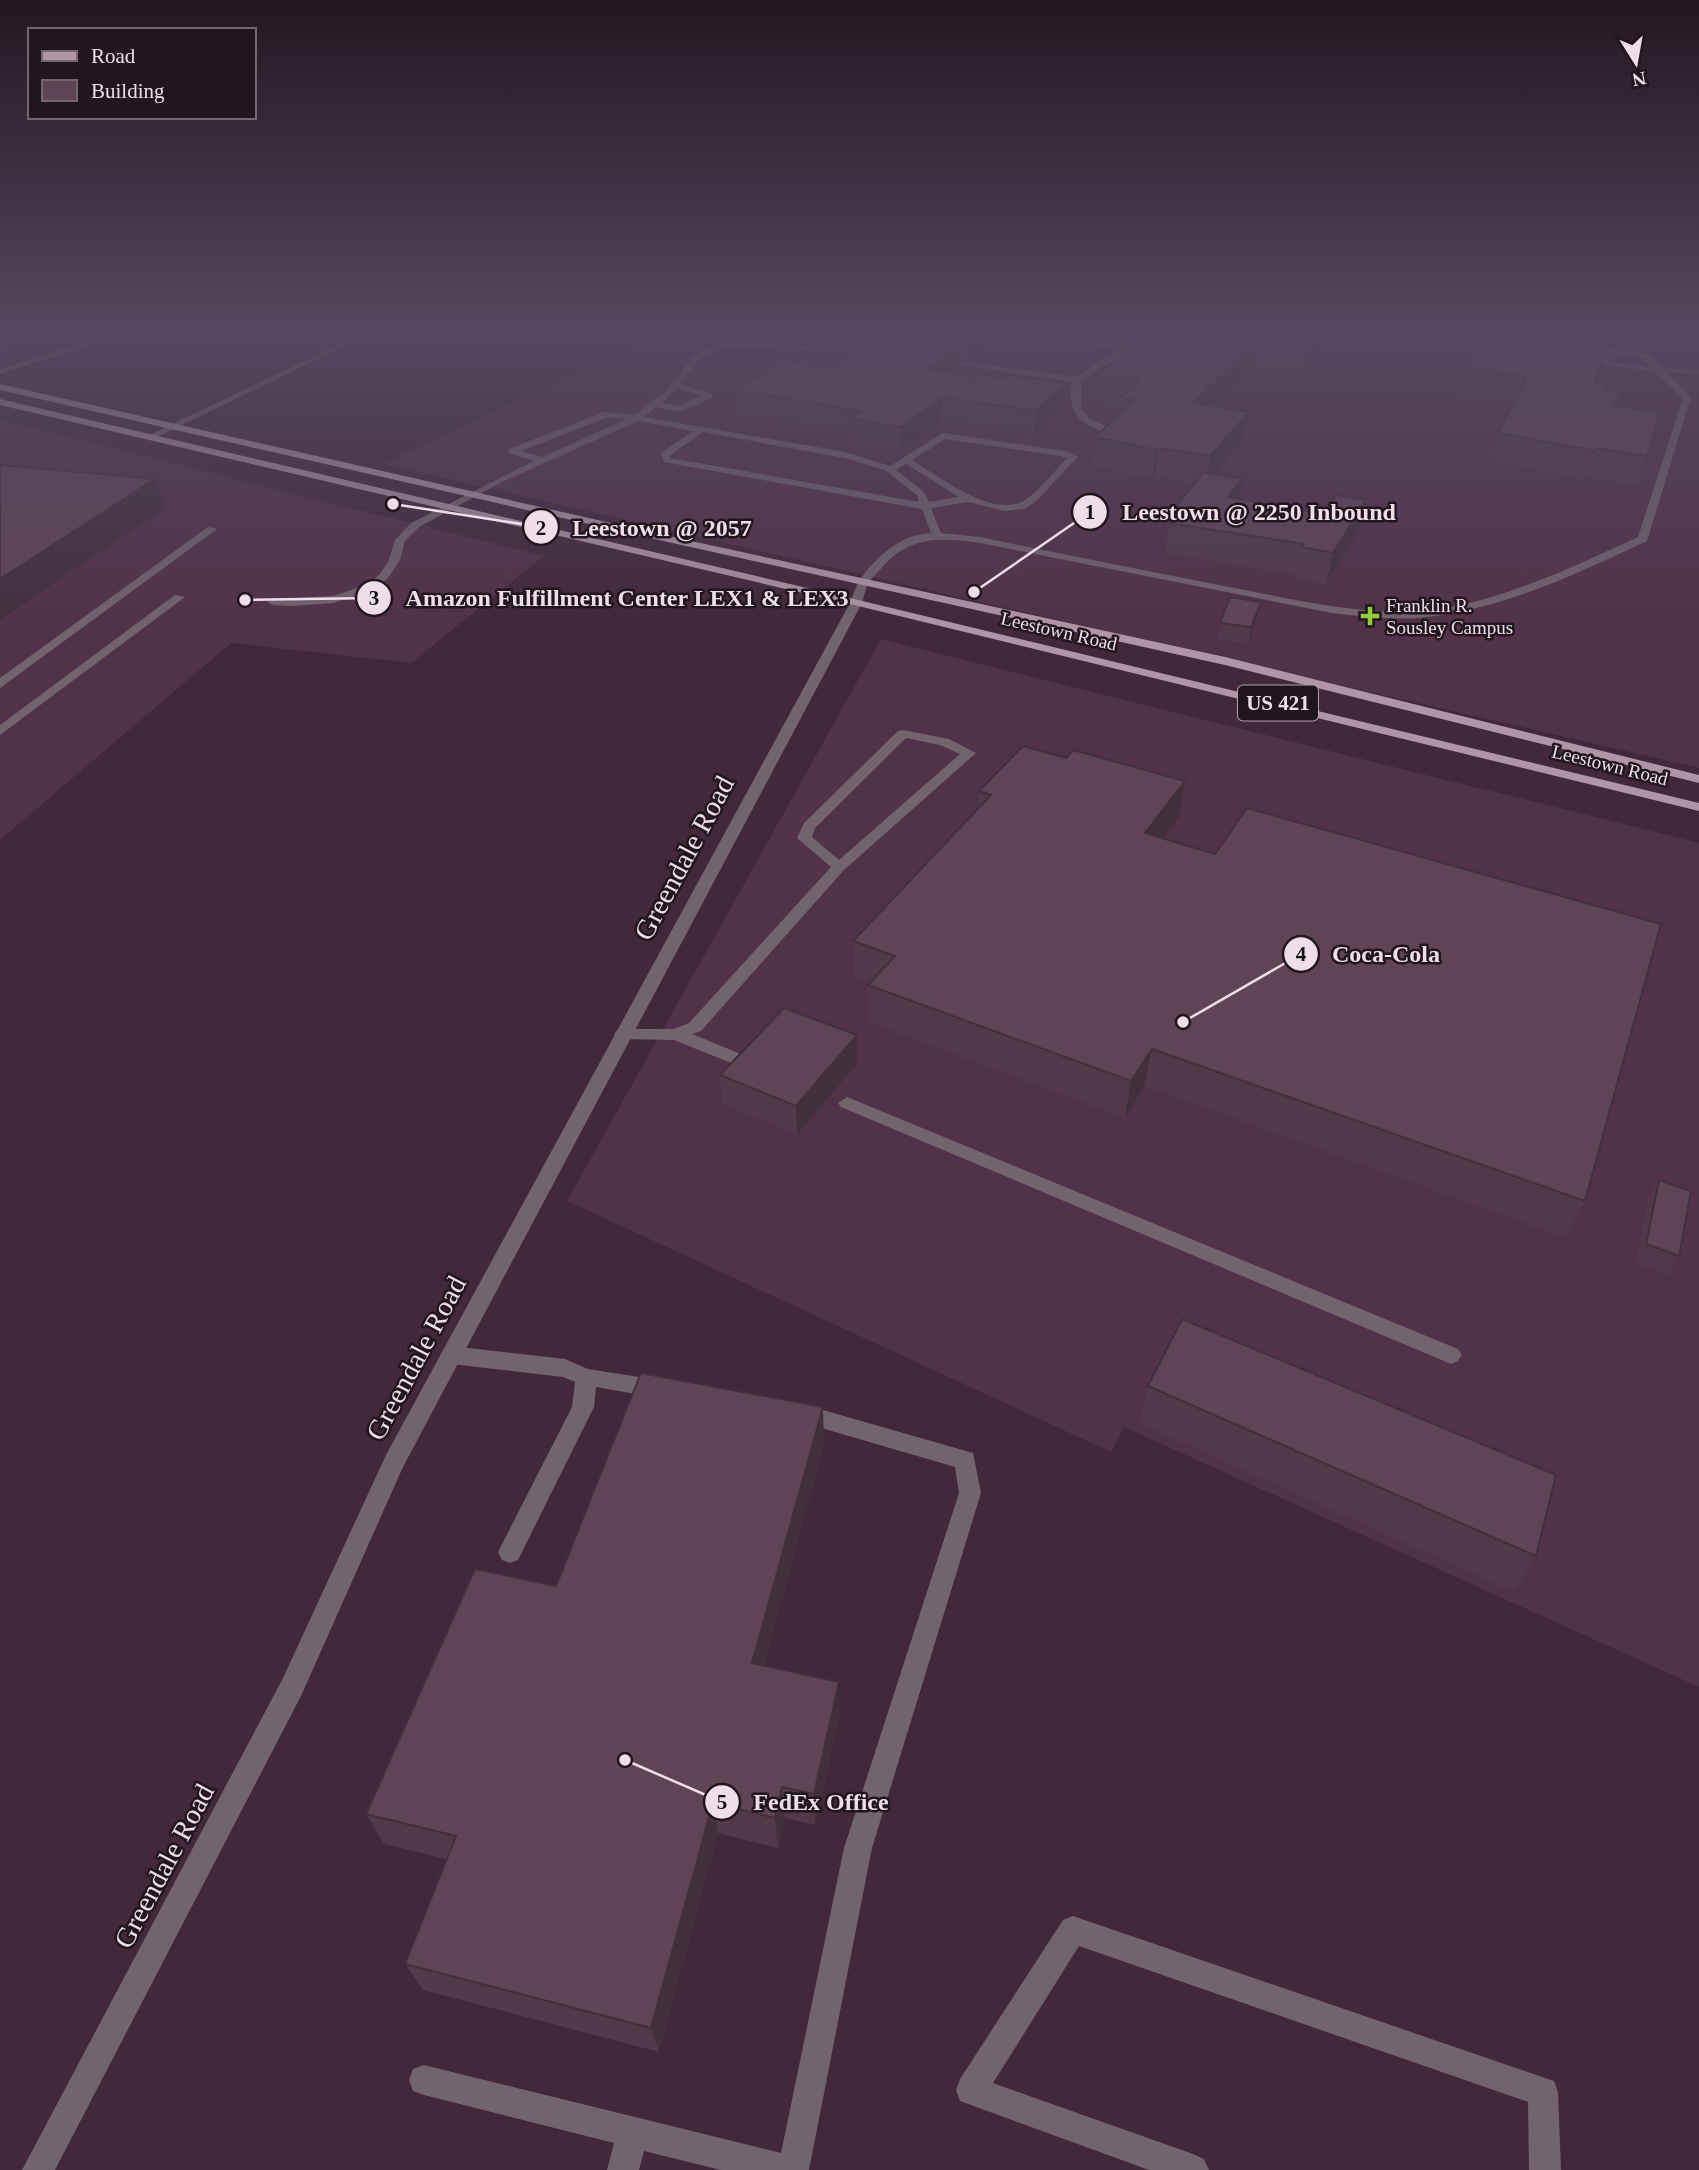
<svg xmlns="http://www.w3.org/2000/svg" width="1699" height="2170" font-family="'Times New Roman',serif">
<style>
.built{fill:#513248}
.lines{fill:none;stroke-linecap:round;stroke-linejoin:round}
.service{fill:#71646d;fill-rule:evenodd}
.minor{fill:#71646d;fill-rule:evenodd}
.tertiary{fill:#71646d;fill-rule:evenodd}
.primary{fill:#af95a6;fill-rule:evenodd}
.wall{fill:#523a4a}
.shaded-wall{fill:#42303c}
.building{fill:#5f4456;stroke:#42303c;stroke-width:2}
.poi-dot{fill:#93cc3d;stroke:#21161d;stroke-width:2.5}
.labels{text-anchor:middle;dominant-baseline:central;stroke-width:5;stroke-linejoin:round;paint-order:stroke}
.far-poi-label{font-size:19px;fill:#efdee9;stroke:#21161d;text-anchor:start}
.far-street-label{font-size:19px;fill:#efdee9;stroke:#21161d}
.shield{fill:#21161d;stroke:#b1a2ac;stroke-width:2}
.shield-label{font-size:21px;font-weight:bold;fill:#efdee9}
.near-street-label{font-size:28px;fill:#efdee9;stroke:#21161d}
.leader{fill:none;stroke:#efdee9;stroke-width:2.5}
.callout-dot{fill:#efdee9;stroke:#21161d;stroke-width:2.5}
.mark-label{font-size:21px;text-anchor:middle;font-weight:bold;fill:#111}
.callout-label{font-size:24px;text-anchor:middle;font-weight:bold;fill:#efdee9;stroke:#21161d;stroke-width:5;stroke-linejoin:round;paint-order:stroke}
</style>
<rect width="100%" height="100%" fill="#41283a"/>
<g class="built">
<polygon points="675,326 1699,326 1699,768 383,464"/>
<polygon points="0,420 544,556 411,663 231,643 0,840"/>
<polygon points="881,639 1699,843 1699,1687 1124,1427 1111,1452 567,1201"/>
</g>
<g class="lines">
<g class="service">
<polygon points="12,326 25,326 88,344 84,346 54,338 0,346 0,342 45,336"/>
<polygon points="377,326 386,326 153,439 145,437"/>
<path d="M753,326H762L732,343L866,347L891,351L887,353L724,347L699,360L680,384L712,394V398L679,412L656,407L644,417L845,452L890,466L943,433L1065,451L1078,457L1034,503L1024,509L1005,511L968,502L931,508L941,533L980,537C1061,554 1143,570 1224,586C1294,599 1368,619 1439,609C1509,598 1575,566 1638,537L1683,398L1655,372L1576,360L1580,358L1650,367L1643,358L1584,349L1581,345L1649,354L1691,397L1647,541C1574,575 1499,611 1418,618C1389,620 1360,616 1332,613L980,543C944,538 914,535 887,562C879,570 872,581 863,585L858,582C877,557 898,535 931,533L922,509L664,462L661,453L693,431L638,421L502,482L419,527L405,541L400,560L388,578L374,590L333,603L292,606L273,605L267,602L273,599L333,596L366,585L380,574L389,560L395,540L411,523L534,461L509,453V449L604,412L635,415L667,390L693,356ZM677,388L701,396L678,406L662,403ZM608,417L627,419L542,457L521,451ZM703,432L844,458L885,470L917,495L919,502L670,458L669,456ZM945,439L1060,456L1067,458C1054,471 1041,490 1025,500C994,520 938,476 912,460ZM906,464L959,497L929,502L924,492L896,470Z"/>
<path d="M956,326H973L1122,346L1145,326H1153L1119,357L1081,381V409L1089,418L1116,430L1117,432L1113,435C1083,426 1066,416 1072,382L960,365L932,356L936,354L961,361L1076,377L1117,350Z"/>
<polygon points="1327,326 1344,326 1505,349 1501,351"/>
<polygon points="1431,328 1463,328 1512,336 1508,338 1463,332 1428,332"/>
<polygon points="208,527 217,529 0,688 0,678"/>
<polygon points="175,595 185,597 0,735 0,725"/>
<path d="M903,730L949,739L976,753L844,870L701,1031L692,1034L753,1059L756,1063L753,1067H741L674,1040L616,1039L614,1035L616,1031L622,1029H674L689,1023L831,867L797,838L804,823L898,731ZM906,738L940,745L960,754L839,860L812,837L815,828Z"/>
<polygon points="847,1097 1458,1349 1462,1355 1458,1361 1451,1364 1444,1361 841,1107 838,1103"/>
<polygon points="451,1346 565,1359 588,1369 658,1380 666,1383 669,1389 666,1395 658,1398 596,1387 594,1407 518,1560 510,1563 502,1560 498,1552 572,1407 575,1382 563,1377 451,1364 444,1361 440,1355 444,1349"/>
<polygon points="802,1404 973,1453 981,1493 872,1848 809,2170 721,2170 644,2151 639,2170 607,2170 614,2143 424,2095 413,2091 409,2080 413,2069 424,2065 781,2153 844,1848 959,1493 955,1467 794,1420 791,1413 794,1406"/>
<polygon points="1073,1916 1554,2081 1558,2092 1561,2170 1529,2170 1528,2102 1079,1946 993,2083 1193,2154 1204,2159 1209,2170 1149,2170 960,2101 956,2090 960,2079 1063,1920"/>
</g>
<g class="minor">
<polygon points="136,326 146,326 0,374 0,369"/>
<polygon points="1657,368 1699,370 1699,374 1654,372"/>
</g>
<polygon class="tertiary" points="859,580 868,582 862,603 403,1467 301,1696 55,2170 22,2170 283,1678 386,1455 850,603"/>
<g class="primary">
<polygon points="0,384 659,534 1225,657 1699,775 1699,783 1225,665 659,540 0,390"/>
<polygon points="0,399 850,598 1699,803 1699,811 850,604 0,405"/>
</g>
</g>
<g class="wall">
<polygon points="56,326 89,326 76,330"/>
<polygon points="903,326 997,326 996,337 969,359 959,357 959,367 953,372 970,383 1062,406 1034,435 942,421 900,451 850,443 850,433 736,413 735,390 836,368 898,335 898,329"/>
<polygon points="1201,326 1334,326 1331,337 1302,372 1251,365 1213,406 1249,412 1244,439 1214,474 1239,499 1324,514 1366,500 1359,530 1326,584 1295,578 1296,574 1165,553 1169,523 1174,519 1176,507 1195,483 1155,476 1152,479 1092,465 1095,437 1118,416 1120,405 1093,402 1096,376 1167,334 1198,328"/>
<polygon points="1571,344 1595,383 1605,390 1623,393 1618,406 1647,456 1636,485 1587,477 1586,480 1490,461 1498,433 1514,402 1459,394 1466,368"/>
<polygon points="1261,602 1257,618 1248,644 1217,639 1220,623"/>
<polygon points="979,791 1179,817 1162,838 1585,1201 1566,1238 1144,1086 1125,1118 868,1022 868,985 869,984 853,978 853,941 978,809"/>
<polygon points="857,1035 857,1064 797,1134 722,1104 720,1075"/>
<polygon points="1659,1180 1679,1256 1668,1275 1635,1263 1648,1200"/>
<polygon points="1148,1386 1536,1556 1514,1592 1139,1423"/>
<polygon points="824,1444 764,1666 840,1715 815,1825 785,1818 778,1848 718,1833 659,2052 423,1990 405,1964 446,1859 384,1844 366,1814 556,1586"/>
</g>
<g class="shaded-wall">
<polygon points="75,326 89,326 76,330"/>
<polygon points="989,326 997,326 996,337 969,359 970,340"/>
<polygon points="1325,326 1334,326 1331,337 1302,372 1307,347"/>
<polygon points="1256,340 1251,365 1200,419 1196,401"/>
<polygon points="960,345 959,367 928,392 929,369"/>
<polygon points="1065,383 1062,406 1034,435 1036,411"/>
<polygon points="1623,393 1613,419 1613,405"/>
<polygon points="943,398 942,421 900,451 901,427"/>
<polygon points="1249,412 1244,439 1206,484 1210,456"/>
<polygon points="1159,448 1155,476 1152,479 1156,450"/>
<polygon points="155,479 165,508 0,620 0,579"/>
<polygon points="1242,479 1237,508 1228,497"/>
<polygon points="1366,500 1359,530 1326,584 1333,553"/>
<polygon points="1261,602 1257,618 1248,644 1251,627"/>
<polygon points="1185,781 1179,817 1139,869 1145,833"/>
<polygon points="857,1035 857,1064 797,1134 796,1106"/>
<polygon points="1152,1049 1144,1086 1125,1118 1131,1081"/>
<polygon points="823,1407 824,1444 756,1696 752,1663"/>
<polygon points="839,1682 840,1715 815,1825 814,1794"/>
<polygon points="782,1787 785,1818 778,1848 775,1818"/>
<polygon points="713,1803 718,1833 659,2052 651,2028"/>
</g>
<g class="building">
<polygon points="903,326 989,326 970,340 933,332 898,329"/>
<polygon points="1178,326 1198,328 1201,326 1325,326 1307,347 1256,340 1196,401 1203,402 1201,404 1249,412 1210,456 1159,448 1156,450 1095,437 1135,400 1121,398 1139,380 1096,376 1148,333 1167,334"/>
<polygon points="1487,333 1571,342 1570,344 1606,349 1595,383 1607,384 1605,390 1623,393 1613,405 1660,412 1647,456 1597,448 1596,451 1498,433 1526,379 1523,378 1524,376 1466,368"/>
<polygon points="886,335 931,338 960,345 929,369 965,374 970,383 982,375 1003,378 1006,375 1065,383 1036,411 943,398 901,427 850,419 861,411 735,390 783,361 836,368"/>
<polygon points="0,465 155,479 0,579"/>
<polygon points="1203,472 1242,479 1228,497 1324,514 1336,495 1366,500 1333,553 1302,547 1304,544 1169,523 1186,508 1176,507"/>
<polygon points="1230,597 1261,602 1251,627 1220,623"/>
<polygon points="1023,746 1066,758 1073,750 1185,781 1145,833 1215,854 1247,808 1661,924 1585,1201 1152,1049 1131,1081 868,985 895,956 853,941 991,795 979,791"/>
<polygon points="784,1008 857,1035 796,1106 720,1075"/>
<polygon points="1659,1180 1691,1191 1679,1256 1646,1244"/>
<polygon points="1182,1319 1556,1475 1536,1556 1148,1386"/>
<polygon points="641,1373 823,1407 752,1663 839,1682 814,1794 782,1787 775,1818 713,1803 651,2028 405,1964 456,1836 366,1814 475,1569 556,1586"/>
</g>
<linearGradient id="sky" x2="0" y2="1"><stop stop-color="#241620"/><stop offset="0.52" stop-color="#544860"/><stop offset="1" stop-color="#544860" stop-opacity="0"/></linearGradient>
<rect width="1699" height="629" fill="url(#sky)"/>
<path class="poi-dot" d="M1366.5 605.5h7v7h7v7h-7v7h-7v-7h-7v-7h7z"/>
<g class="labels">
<g class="far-poi-label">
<text x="1386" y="605">Franklin R.<tspan x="1386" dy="22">Sousley Campus</tspan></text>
</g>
<g class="far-street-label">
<text transform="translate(1059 631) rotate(13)">Leestown Road</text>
<text transform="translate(1610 765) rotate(14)">Leestown Road</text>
</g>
<rect class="shield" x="1238" y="685.5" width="80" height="35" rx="5"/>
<g class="shield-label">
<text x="1278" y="703">US 421</text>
</g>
<g class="near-street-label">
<text transform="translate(684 858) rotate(-62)">Greendale Road</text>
<text transform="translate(416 1358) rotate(-62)">Greendale Road</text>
<text transform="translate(164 1866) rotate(-62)">Greendale Road</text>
</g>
</g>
<path class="leader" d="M974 592L1090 512M393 504L541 527M245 600L374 598M1183 1022L1301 954M625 1760L722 1802"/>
<g class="callout-dot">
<circle cx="974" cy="592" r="7"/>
<circle cx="393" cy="504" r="7"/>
<circle cx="245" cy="600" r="7"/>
<circle cx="1183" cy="1022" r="7"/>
<circle cx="625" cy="1760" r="7"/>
<circle cx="1090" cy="512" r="18"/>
<circle cx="541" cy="527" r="18"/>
<circle cx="374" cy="598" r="18"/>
<circle cx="1301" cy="954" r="18"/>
<circle cx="722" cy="1802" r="18"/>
</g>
<g class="mark-label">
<text x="1090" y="519">1</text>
<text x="541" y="535">2</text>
<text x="374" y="605">3</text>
<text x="1301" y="961">4</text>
<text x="722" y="1809">5</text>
</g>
<g class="callout-label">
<text x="1259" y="520">Leestown @ 2250 Inbound</text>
<text x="662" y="536">Leestown @ 2057</text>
<text x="627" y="606">Amazon Fulfillment Center LEX1 &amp; LEX3</text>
<text x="1386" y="962">Coca-Cola</text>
<text x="821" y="1810">FedEx Office</text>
</g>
<rect x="28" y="28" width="228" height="91" fill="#21161d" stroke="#73666f" stroke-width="2"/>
<rect x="42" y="51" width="35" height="10" fill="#af95a6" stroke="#73666f" stroke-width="2"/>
<text x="91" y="63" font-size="21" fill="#efdee9">Road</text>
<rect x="42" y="80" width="35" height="21" fill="#5f4456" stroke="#73666f" stroke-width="2"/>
<text x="91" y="98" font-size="21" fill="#efdee9">Building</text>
<g transform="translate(1636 63) rotate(169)" stroke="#21161d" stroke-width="5" paint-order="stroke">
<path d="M0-5L12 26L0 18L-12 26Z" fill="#efdee9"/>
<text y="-10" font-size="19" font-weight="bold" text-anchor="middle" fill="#efdee9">N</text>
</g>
</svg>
